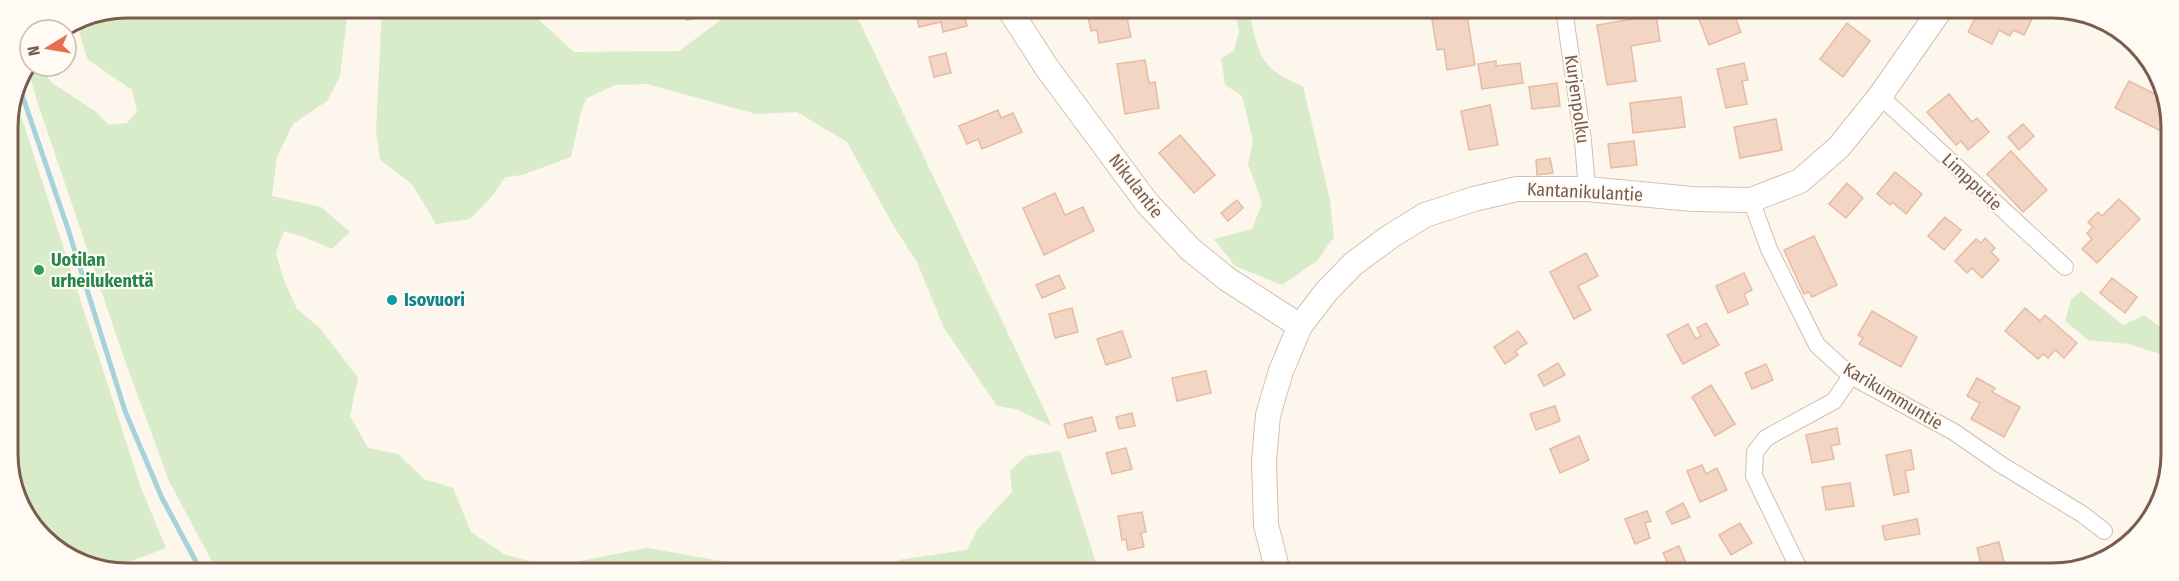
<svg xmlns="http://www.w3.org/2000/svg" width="2179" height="581" font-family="'Fira Sans Condensed',sans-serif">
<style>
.green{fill:#d8ecc9}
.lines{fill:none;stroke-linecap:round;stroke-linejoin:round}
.stream{stroke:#a5d3da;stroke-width:5}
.building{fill:#f3d5c3;stroke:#e6bba3;stroke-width:1.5}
.street-casing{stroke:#d1beb0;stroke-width:18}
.secondary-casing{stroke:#d6c0b0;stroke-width:26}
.street{stroke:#fff;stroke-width:16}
.secondary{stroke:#fff;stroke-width:24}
.leisure-dot{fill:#2e9e5b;stroke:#fffaf3;stroke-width:2}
.culture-dot{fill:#0f9aa8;stroke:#fffaf3;stroke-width:2}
.labels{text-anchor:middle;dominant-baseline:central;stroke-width:4.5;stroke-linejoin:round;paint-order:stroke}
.street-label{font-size:18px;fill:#7a5c4d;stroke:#fffaf3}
.leisure-label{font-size:18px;font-weight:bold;fill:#27864d;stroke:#fffaf3;text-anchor:start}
.culture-label{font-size:18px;font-weight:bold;fill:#0d838f;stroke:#fffaf3;text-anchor:start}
.rim{fill:none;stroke:#7a5c4d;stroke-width:3}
</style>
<rect width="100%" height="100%" fill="#fdf6ec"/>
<g class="green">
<polygon points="127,8 348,8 340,76 327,101 293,124 277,157 272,196 321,207 350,232 332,249 304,237 284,231 276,253 283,278 297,309 320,328 358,378 350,416 368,448 398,454 424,479 453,488 471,532 504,554 549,567 647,548 745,565 761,572 217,571 169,481 124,358 37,101 27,65 30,61 30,66 40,66 52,83 95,111 109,125 127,123 137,111 132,90 87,59 76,20 82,16"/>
<polygon points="382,8 526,8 574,52 679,51 737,8 853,8 1052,426 1015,409 997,406 944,328 917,262 893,225 847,142 797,112 756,114 647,84 615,85 587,98 582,108 571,157 522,175 505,177 493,195 470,219 436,224 412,184 380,160 376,131"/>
<path d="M1235,9H1249C1257,51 1260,71 1303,86L1330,200L1334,237L1317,261L1282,285L1235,266L1214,239L1252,229L1262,203L1248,164L1253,141L1242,96L1225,85L1221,58L1234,51L1239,31Z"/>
<polygon points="14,94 141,488 166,548 105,571 43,539 10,478 8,120"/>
<polygon points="2081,291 2123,325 2144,315 2169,333 2169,357 2129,344 2088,340 2065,321 2071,300"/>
<polygon points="1060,451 1099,572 890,572 898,560 967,550 977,530 1012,492 1010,471 1026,456"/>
</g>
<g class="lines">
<polyline class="stream" points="17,80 68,229 125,411 162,498 201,571"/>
</g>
<g class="building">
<polygon points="603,8 626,8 627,14 605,18"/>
<polygon points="685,8 725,8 726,12 687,20"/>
<polygon points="921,8 963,9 967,26 943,32 941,22 919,27 915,10"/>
<polygon points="1052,9 1078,9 1079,11 1054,17"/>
<polygon points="1091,9 1125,9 1131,37 1099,43 1097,30 1091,31 1087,12 1092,11"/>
<polygon points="1695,9 1732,9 1741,32 1709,45"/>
<polygon points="1980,10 2030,10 2035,13 2024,35 2013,30 2010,36 1999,30 1992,44 1968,32"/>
<polygon points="1467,15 1475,65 1447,70 1444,49 1437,50 1432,20"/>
<polygon points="1656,15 1660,41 1631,46 1636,81 1607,85 1597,25"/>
<polygon points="1847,23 1870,41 1843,77 1820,59"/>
<polygon points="946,53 951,73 934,77 929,57"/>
<polygon points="1145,60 1149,83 1155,82 1159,108 1125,114 1117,64"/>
<polygon points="1496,61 1496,66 1520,63 1523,83 1482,89 1478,64"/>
<polygon points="1744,63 1748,80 1742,81 1747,104 1726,108 1717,69"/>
<polygon points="2129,81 2167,100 2169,103 2169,126 2165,133 2115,108"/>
<polygon points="1557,83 1560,106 1532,109 1529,87"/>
<polygon points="1949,94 1972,122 1977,118 1989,132 1968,150 1961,141 1956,145 1927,112"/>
<polygon points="1681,97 1685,127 1633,133 1630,103"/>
<polygon points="1490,105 1498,145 1469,150 1461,111"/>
<polygon points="998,110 1001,118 1013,113 1022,132 982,149 978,139 967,144 959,126"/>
<polygon points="1776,119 1782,150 1740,158 1734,127"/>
<polygon points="2023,124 2034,136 2019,150 2008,137"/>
<polygon points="1180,135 1215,175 1194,193 1159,153"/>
<polygon points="1634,141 1637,165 1611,168 1608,144"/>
<polygon points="2011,151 2047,190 2023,212 1987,174"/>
<polygon points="1550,158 1553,173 1537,175 1536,160"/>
<polygon points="1895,172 1922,194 1906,214 1892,202 1890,205 1877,194"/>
<polygon points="1847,183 1863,198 1846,218 1829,204"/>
<polygon points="1055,193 1065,215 1083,207 1094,231 1044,255 1023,208"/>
<polygon points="2119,199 2140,219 2097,263 2082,249 2092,239 2087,233 2093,227 2088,222 2098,212 2102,216"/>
<polygon points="1237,200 1243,208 1228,221 1221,213"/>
<polygon points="1945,217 1961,230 1944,250 1928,236"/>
<polygon points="1814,236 1837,285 1812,297 1809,292 1804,294 1784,250"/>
<polygon points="1985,238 1995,248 1991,252 1999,260 1982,278 1972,268 1967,273 1955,261 1976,239 1981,243"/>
<polygon points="1586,253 1598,276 1578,286 1591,310 1574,319 1550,272"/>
<polygon points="1744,273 1752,290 1744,294 1748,304 1728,313 1716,286"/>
<polygon points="1059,275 1065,288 1042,298 1036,285"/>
<polygon points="2112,278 2137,297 2125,313 2100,293"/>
<polygon points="1072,308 1078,332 1055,338 1049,314"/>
<polygon points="2025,308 2040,321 2045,315 2077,343 2064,358 2055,350 2048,358 2043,354 2038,359 2005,331"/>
<polygon points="1872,311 1917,337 1901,367 1859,344 1863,338 1858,335"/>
<polygon points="1706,323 1719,345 1683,364 1667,335 1688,324 1696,339 1701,336 1697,328"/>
<polygon points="1122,331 1131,357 1106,365 1097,339"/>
<polygon points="1518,331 1527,343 1515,351 1518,355 1505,364 1494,347"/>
<polygon points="1558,363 1565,375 1544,386 1538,375"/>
<polygon points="1766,364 1773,380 1752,389 1745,373"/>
<polygon points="1206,371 1211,393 1177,401 1172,378"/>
<polygon points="1977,378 1995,388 1992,392 2020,407 2004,437 1971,419 1980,403 1967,396"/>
<polygon points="1711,385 1735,424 1715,436 1692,397"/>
<polygon points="1555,406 1560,421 1536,430 1530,414"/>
<polygon points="1132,413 1135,426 1119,429 1116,417"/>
<polygon points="1092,417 1096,431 1068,438 1064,424"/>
<polygon points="1837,428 1840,444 1831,446 1834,459 1812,463 1806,435"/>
<polygon points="1579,436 1589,460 1560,473 1550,449"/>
<polygon points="1126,448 1132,469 1112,474 1106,453"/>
<polygon points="1911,450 1914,469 1905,471 1909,492 1894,495 1886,455"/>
<polygon points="1702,465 1706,474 1717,468 1727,490 1700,502 1687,471"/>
<polygon points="1850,483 1854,506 1826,510 1822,487"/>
<polygon points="1683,503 1690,517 1672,524 1666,512"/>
<polygon points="1647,511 1651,521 1645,523 1650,538 1635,544 1625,519"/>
<polygon points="1142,512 1146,532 1141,533 1144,547 1128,550 1126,539 1122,540 1118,516"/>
<polygon points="1917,519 1920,534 1885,540 1882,526"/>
<polygon points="1740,523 1752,543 1731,555 1719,535"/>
<polygon points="1999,542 2005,566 1983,572 1977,548"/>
<polygon points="1679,546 1690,573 1672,573 1663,553"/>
</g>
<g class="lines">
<g class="street-casing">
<g id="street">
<polyline points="1564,9 1583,141 1587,189"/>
<polyline points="1880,96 2065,267"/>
<polyline points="1751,200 1769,249 1817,345 1851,376 1954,432 2000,464 2082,514 2104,531"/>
<polyline points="1801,573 1754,476 1755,452 1766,438 1834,401 1851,376"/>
</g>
</g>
<g class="secondary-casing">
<g id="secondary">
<polyline points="1009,9 1047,68 1147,203 1190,249 1227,279 1300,326"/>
<polyline points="1278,572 1266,525 1264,461 1268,415 1281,371 1300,326 1326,292 1353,264 1391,236 1425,215 1474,199 1517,189 1587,189 1692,199 1751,200 1800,181 1839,147 1880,96 1940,10"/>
</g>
</g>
<use href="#street" class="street"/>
<use href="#secondary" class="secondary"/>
</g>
<circle class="leisure-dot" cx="39" cy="270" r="6"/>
<circle class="culture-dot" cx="392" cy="300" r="6"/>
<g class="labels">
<g class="street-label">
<text transform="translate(1577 99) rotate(82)">Kurjenpolku</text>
<text transform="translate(1972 182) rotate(43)">Limpputie</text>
<text transform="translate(1136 186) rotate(52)">Nikulantie</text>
<text transform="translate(1585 192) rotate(3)">Kantanikulantie</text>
<text transform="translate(1893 396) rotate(31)">Karikummuntie</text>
</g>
<g class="leisure-label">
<text x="51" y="260">Uotilan<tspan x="51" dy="21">urheilukenttä</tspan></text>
</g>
<g class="culture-label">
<text x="404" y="300">Isovuori</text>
</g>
</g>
<path d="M0 0H2179V581H0ZM127 18H2052A109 109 0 0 1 2161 127V454A109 109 0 0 1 2052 563H127A109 109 0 0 1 18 454V127A109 109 0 0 1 127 18Z" fill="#fffaf3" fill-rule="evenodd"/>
<path class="rim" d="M127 18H2052A109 109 0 0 1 2161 127V454A109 109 0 0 1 2052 563H127A109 109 0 0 1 18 454V127A109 109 0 0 1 127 18Z"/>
<g transform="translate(48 48) rotate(259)"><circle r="28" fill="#fffaf3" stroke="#cabbb1" stroke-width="1.5"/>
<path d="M0-4.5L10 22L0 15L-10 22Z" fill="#e76f51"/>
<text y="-9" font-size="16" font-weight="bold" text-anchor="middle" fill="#7a5c4d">N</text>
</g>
</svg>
